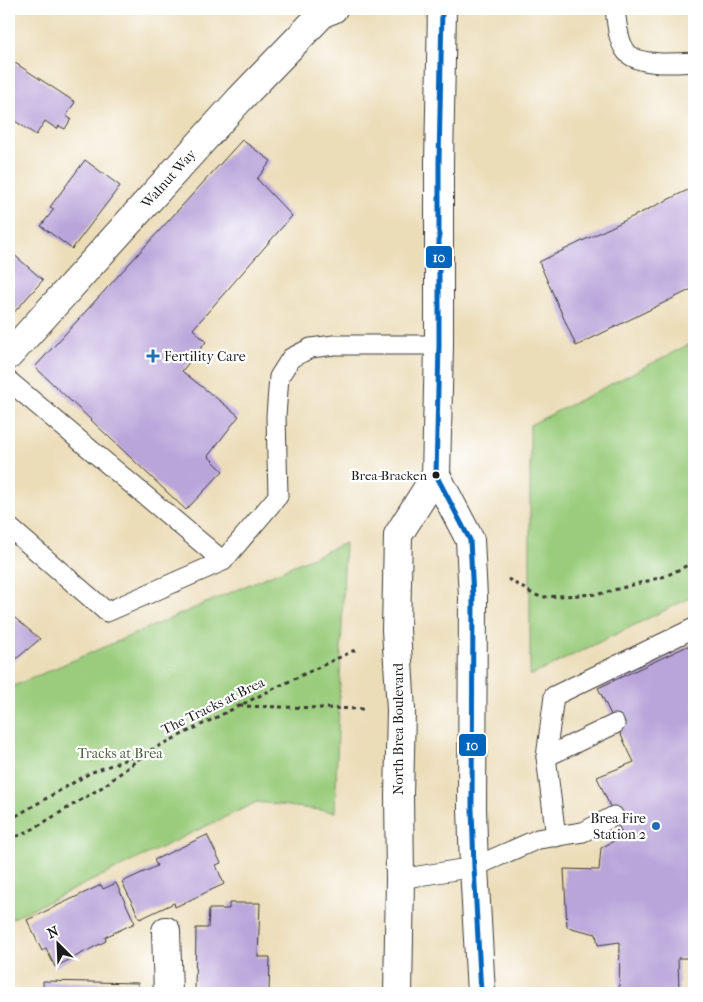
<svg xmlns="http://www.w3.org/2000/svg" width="703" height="1002" font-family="'IM FELL French Canon',serif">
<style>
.park{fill:#9acc7b;stroke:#5b744c}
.building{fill:#baa5da}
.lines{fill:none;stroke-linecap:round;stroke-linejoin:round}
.service-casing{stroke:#3b3934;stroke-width:21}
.minor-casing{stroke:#3b3934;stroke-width:30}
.secondary-casing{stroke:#3b3934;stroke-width:30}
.path{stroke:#3b3934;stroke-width:3;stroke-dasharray:4 4;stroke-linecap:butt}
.service{stroke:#fff;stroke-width:19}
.minor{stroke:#fff;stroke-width:28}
.secondary{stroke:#fff;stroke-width:28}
.bus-1-casing{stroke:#fff;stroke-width:9}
.bus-1{stroke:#0065bd;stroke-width:5}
.poi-dot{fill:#1f6fb2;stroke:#fff;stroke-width:2}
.bus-dot{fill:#1c1c1c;stroke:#fff;stroke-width:2}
.labels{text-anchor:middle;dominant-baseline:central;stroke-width:4.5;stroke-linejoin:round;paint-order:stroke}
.bus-label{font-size:13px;fill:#1c1c1c;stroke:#fff;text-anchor:end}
.street-label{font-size:14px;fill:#1c1c1c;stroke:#fff}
.poi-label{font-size:14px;fill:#1c1c1c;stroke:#fff;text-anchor:start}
.park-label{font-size:14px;fill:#4e6242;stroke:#fff}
.line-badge{stroke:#fff;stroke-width:2}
.badge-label{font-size:14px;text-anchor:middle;font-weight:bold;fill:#fff}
</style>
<rect width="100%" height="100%" fill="#fff"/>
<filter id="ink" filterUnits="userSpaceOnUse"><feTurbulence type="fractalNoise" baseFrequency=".02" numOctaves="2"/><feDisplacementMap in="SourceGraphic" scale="10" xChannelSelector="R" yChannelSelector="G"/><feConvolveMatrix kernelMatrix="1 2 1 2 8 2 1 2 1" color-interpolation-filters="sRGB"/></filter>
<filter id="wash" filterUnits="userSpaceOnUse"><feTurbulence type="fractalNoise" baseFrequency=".0096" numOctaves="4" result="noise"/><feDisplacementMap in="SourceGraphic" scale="20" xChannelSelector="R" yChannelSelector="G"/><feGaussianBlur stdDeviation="1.12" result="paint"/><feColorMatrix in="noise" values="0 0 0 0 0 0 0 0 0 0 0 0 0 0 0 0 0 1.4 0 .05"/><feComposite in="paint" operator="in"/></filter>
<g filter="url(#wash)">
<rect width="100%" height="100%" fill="#ecddb9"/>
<g class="park">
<polygon points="694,342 694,596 530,676 530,425"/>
<polygon points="345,543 335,812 257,802 9,920 9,688"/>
</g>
<g id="blocks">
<g class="building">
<polygon points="9,59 75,102 66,116 71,119 65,129 59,126 57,129 45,121 36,135 9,117"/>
<polygon points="242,140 271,161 257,179 292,216 193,329 206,342 182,371 239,416 208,456 223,471 186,510 35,367"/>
<polygon points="85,160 120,186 72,249 41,226 54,209 50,207"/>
<polygon points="694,187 694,288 576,346 539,262"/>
<polygon points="11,252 43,280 9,318 9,255"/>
<polygon points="9,613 40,639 9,665"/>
<polygon points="694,643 694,958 678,958 679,992 619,993 620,942 598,945 596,934 567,927 564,869 599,870 601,848 623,836 597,777 634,762 598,688"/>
<polygon points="207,835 221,863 216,865 224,884 175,907 174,903 140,919 122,882 157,866 154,860"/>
<polygon points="116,883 135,923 105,937 106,941 55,967 46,948 42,951 27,920 101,885 103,889"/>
<polygon points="229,903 260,903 258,957 270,957 269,993 195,992 196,928 208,928 209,909 229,909"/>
<polygon points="43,981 138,983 138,993 43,993"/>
</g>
</g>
</g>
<g filter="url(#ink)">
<use href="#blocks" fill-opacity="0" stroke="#3b3934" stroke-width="1"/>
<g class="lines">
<g class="service-casing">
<g id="service">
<path d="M615,9C617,22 617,38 625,50C635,67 677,63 694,62"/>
<polyline points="9,381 223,561"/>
<polyline points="9,527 107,612 223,561 278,496 276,416 279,377 291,358 311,348 334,345 439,345"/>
<polyline points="546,757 615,724"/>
<polyline points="556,837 546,757 554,696 694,628"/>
<polyline points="400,879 474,867 538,839 583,832 614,816"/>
</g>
</g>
<g class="minor-casing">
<g id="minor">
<path id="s1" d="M9,355L240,99L323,13L333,9"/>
<polyline points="166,931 168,993"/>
</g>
</g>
<g class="secondary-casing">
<g id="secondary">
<polyline points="442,9 439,162 439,345 436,475 470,540 473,597 472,809 474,867 481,993"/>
<polyline points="398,993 400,879 399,796 401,710 396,630 398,535 436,475"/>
</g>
</g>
<g class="path">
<polyline points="508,579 533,594 541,597 599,594 666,576 694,562"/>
<polyline points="239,706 366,709"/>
<polyline points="9,820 90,773 146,752"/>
<polyline points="9,840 33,829 104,786 149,751 275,688 357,649"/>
</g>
<use href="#service" class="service"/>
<use href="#minor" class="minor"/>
<use href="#secondary" class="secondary"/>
<g class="bus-1-casing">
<polyline id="bus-1" points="442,9 439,162 439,345 436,475 470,540 473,597 472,809 474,867 481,993"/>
</g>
<use href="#bus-1" class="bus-1"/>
</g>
</g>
<g class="poi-dot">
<path d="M150.5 348.5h5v5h5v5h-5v5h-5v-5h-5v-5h5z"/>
<circle cx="656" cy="826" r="5"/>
</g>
<circle class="bus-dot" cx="436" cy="475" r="4.5"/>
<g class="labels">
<g class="bus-label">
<text x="427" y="475">Brea-Bracken</text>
</g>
<g class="street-label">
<text stroke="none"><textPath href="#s1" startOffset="238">Walnut Way</textPath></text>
<text transform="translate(213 706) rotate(-26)">The Tracks at Brea</text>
<text transform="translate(398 729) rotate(-90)">North Brea Boulevard</text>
</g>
<g class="poi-label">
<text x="164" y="356">Fertility Care</text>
<text x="646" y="818" text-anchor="end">Brea Fire<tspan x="646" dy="16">Station 2</tspan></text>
</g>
<g class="park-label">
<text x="120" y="753">Tracks at Brea</text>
</g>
</g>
<g class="line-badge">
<rect x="425" y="245" width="28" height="24" rx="5" fill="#0065bd"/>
<rect x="458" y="733" width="29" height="24" rx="5" fill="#0065bd"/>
</g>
<g class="badge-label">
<text x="439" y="262">10</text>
<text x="472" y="750">10</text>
</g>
<rect width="703" height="1002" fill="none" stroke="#fff" stroke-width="30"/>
<g transform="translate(58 944) rotate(336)" stroke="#ffffff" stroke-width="4" paint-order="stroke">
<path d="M0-4L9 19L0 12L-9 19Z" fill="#1c1c1c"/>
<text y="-8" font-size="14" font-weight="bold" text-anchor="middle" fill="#1c1c1c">N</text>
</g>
</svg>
